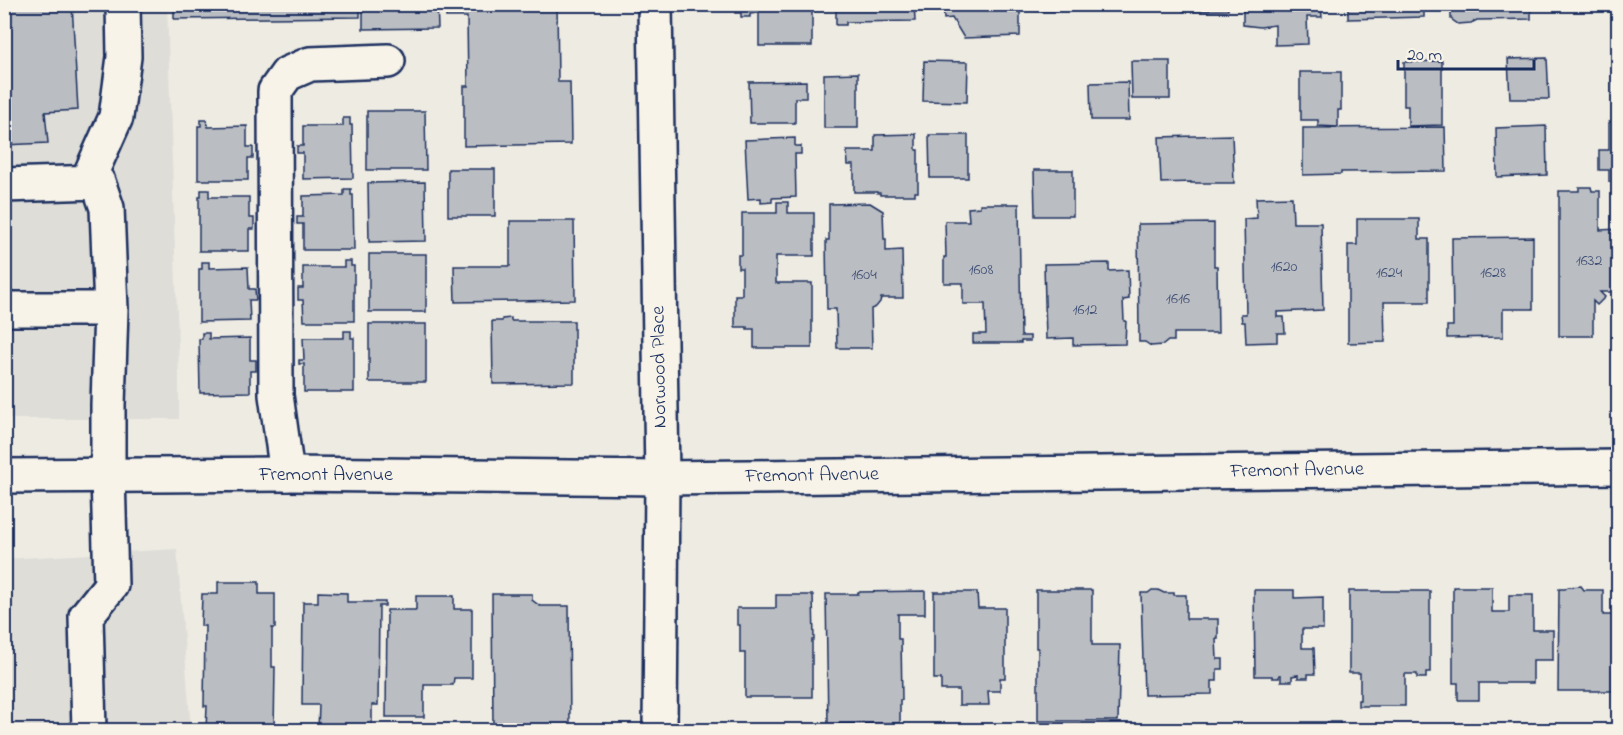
<svg xmlns="http://www.w3.org/2000/svg" width="1623" height="735" viewBox="0 0 1623 735" font-family="'Indie Flower',sans-serif">
	<rect width="100%" height="100%" fill="#eeebe2"/>
	<filter id="ink" filterUnits="userSpaceOnUse"><feTurbulence type="fractalNoise" baseFrequency=".0167" numOctaves="2"/><feDisplacementMap in="SourceGraphic" scale="12" xChannelSelector="R" yChannelSelector="G"/><feConvolveMatrix kernelMatrix="1 2 1 2 8 2 1 2 1" color-interpolation-filters="sRGB"/></filter>
	<g filter="url(#ink)">
		<!-- built -->
		<path fill="#deddd8" d="M4,5H167L179,376V419H5Z
			M177,549L191,730H5V559Z"/>
		<!-- building -->
		<path fill="#babdc2" stroke="#1b2f5e" stroke-width="1.5" d="M4,4H72L78,110L45,112L48,143L4,145Z
			M174,4H360V17L174,19Z
			M363,4H437L438,28L363,29Z
			M446,4H557L558,82H570L571,144L464,146V86H468L467,17H446Z
			M735,4H812V46H759V13L750,14V17H741V13H735Z
			M836,4H914L915,21L846,22V25H836Z
			M943,4H1020V36L964,38L952,18L944,19Z
			M1035,4H1110L1111,10L1035,11Z
			M1152,4H1228V10L1183,11V6L1152,7Z
			M1243,4H1321L1322,17H1307L1308,44L1275,45V25L1260,27L1243,25Z
			M1348,4H1424V17L1348,19Z
			M1451,4H1531V19L1477,20L1471,23L1458,24L1451,19Z
			M1613,54H1618V97H1614Z
			M1547,58L1549,99H1510L1508,59Z
			M924,61L968,62L967,102L923,101Z
			M1131,61H1170V99H1132Z
			M1442,61V125L1408,126V106H1404V62Z
			M1300,72H1341V110H1338V127L1318,126V120H1301V110H1300Z
			M858,73V128H824V74Z
			M806,81V98H795V123H750L749,82Z
			M1128,82L1129,120H1091L1090,83Z
			M367,111H425L426,170H367Z
			M343,118H350V125H352L353,178L303,179V153H297V146H303V126H343Z
			M201,120H207L208,127L247,126V147H253V158H248V180H198V126H201Z
			M1609,122H1618V182H1609V170H1599V150H1609Z
			M1546,126L1547,175L1497,177L1496,128Z
			M1445,127L1446,171L1341,172V174L1303,175V128Z
			M916,134V150H918V192H915V195H880V193H877V192H854V165H848L847,151H875V135Z
			M929,135H968V178H930Z
			M1232,135L1234,183H1191V182L1161,183L1159,137Z
			M795,138V146H801V154H795L796,197L772,198V202L761,203V198L748,199L745,140Z
			M448,169H495V216H448Z
			M1034,170H1073V216H1035Z
			M425,182L426,241L369,242L368,183Z
			M1579,187H1591L1592,191H1600V230L1618,229V292H1600L1605,297L1597,305L1593,301V336H1559V191H1579Z
			M344,189H351V195H353L354,250H303V224H297V217H303V196L344,195Z
			M201,190H209V197H249V218H254V229H249V251H199V197H201Z
			M1292,197L1293,223H1321L1323,310L1277,312V317H1284L1285,333H1277V342L1246,343L1245,322H1242L1241,314H1246L1244,219L1257,218L1256,198Z
			M777,202H788V213H814V256H776V283H812V348H754V329H747V327H735V295H742V268H738V255H742V213H777Z
			M870,203L883,211L884,239H886V251L902,250L903,298H881L880,302L876,307L871,309L872,348H837L836,309H827L826,240H829V204Z
			M980,204H1019L1021,336H1030V341H1021V343H973V334H986L985,304H963V283H944V257H946L945,221H969L968,208L980,207Z
			M1357,219H1419V239H1429V302H1384L1385,342L1348,343V245H1357Z
			M510,221H574L575,300L455,302L454,266H510Z
			M1214,223V266H1217L1218,333H1174V341H1168L1163,345L1151,346L1145,342H1139L1138,224Z
			M1533,237V309H1503V337L1447,338V326H1453L1452,238Z
			M369,254H426V312H369Z
			M344,261H351V266H354V321H304L303,300H298V288H303V267H344Z
			M202,262H209V268L248,267L249,289H255L256,300H249L250,321L199,322V269H202Z
			M1109,263V271L1128,270L1129,299L1123,300L1124,321H1126L1125,344L1073,345V338L1046,339L1044,264Z
			M511,318V321H574V383L493,384L492,321H502V319Z
			M369,324H426V382H369Z
			M344,331H351V338H354V392H304V364H299V360H304L303,338H344Z
			M202,333H209V339L250,338V360H256V371H250V392L200,393L199,339H202Z
			M218,582H259V594H275V628H272V667H275L274,730H206L207,706H204L205,626H201L202,594H218Z
			M1581,586L1584,590H1603V615H1618V691H1558L1559,589H1565L1568,587Z
			M1453,587H1492V612H1509V595H1533V630H1553V660H1533V683H1479V700H1458V683H1453Z
			M1036,590H1092V645H1120L1118,721H1038V648H1036Z
			M1152,590H1158L1164,593H1174V595H1186V619H1218V639H1216L1217,659H1223V669H1217V681H1212V694L1144,695L1141,593H1148Z
			M1254,590H1294V598L1323,597V629H1302V648H1314L1315,674H1308V678H1298V675L1292,676V681H1281V675H1279V678H1272V676H1255Z
			M925,591V614H898V639H901L902,700H900V723L828,724L826,594H858V592Z
			M1349,591H1430V672H1426V678H1417V674H1405V706H1358V700H1360V673H1349Z
			M318,592L347,593V602H385V606H379L378,705H372V730H318L319,705H302L303,602H318Z
			M934,592H977L978,608H1005V678H1000V691H988L989,705H959V690H941V679H934Z
			M492,594H532V600L540,606H569L570,726H493Z
			M776,595H813L814,640H812V697H745V653H740V625H737V608H776Z
			M416,596H454V609H472V678H454L453,685H424V717H386L387,610H416Z
			M1302,722H1340V730H1302Z
			M1506,726L1550,727V730H1506Z
			M438,727H484V730H438Z
			M1401,727H1442V730H1401Z"/>
		<g fill="none" stroke-linecap="round" stroke-linejoin="round">
			<!-- minor casing -->
			<g stroke="#1b2f5e" stroke-width="38">
				<path id="minor" d="M655,4L662,478L660,730
					M87,182L116,117L124,57L123,4
					M4,185L98,182L107,208L111,309L108,405V475L111,585L86,616L89,730
					M4,309H111
					M287,474L276,395L275,91L287,74L310,64L388,61"/>
			</g>
			<!-- major casing -->
			<g stroke="#1b2f5e" stroke-width="38">
				<path id="major" d="M4,476L287,474L662,478L1618,467"/>
			</g>
			<!-- minor -->
			<use href="#minor" stroke="#f7f3e8" stroke-width="33"/>
			<!-- major -->
			<use href="#major" stroke="#f7f3e8" stroke-width="33"/>
		</g>
	</g>
	<g text-anchor="middle" dominant-baseline="central" stroke-width="6" stroke-linejoin="round" paint-order="stroke">
		<!-- number labels -->
		<g font-size="16" fill="#435277">
			<text x="1589" y="261">1632</text>
			<text x="1284" y="267">1620</text>
			<text x="981" y="270">1608</text>
			<text x="1389" y="273">1624</text>
			<text x="1493" y="273">1628</text>
			<text x="864" y="275">1604</text>
			<text x="1178" y="299">1616</text>
			<text x="1085" y="310">1612</text>
		</g>
		<!-- street labels -->
		<g font-size="20" fill="#1b2f5e" stroke="#f7f3e8">
			<text transform="translate(660 367) rotate(-91)">Norwood Place</text>
			<text transform="translate(1297 471) rotate(-1)">Fremont Avenue</text>
			<text x="326" y="475">Fremont Avenue</text>
			<text transform="translate(812 476) rotate(-1)">Fremont Avenue</text>
		</g>
	</g>
	<!-- margin -->
	<rect width="1623" height="735" fill="none" stroke="#f7f3e8" stroke-width="24"/>
	<rect x="12" y="12" width="1599" height="711" fill="none" stroke="#1b2f5e" stroke-width="2" filter="url(#ink)"/>
	<!-- scale -->
	<path d="M1398 60v9h136v-9" fill="none" stroke="#1b2f5e" stroke-width="3"/>
	<text x="1407" y="60" font-size="18" fill="#1b2f5e" stroke="#f7f3e8" stroke-width="4.5" paint-order="stroke">20 m</text>
</svg>
